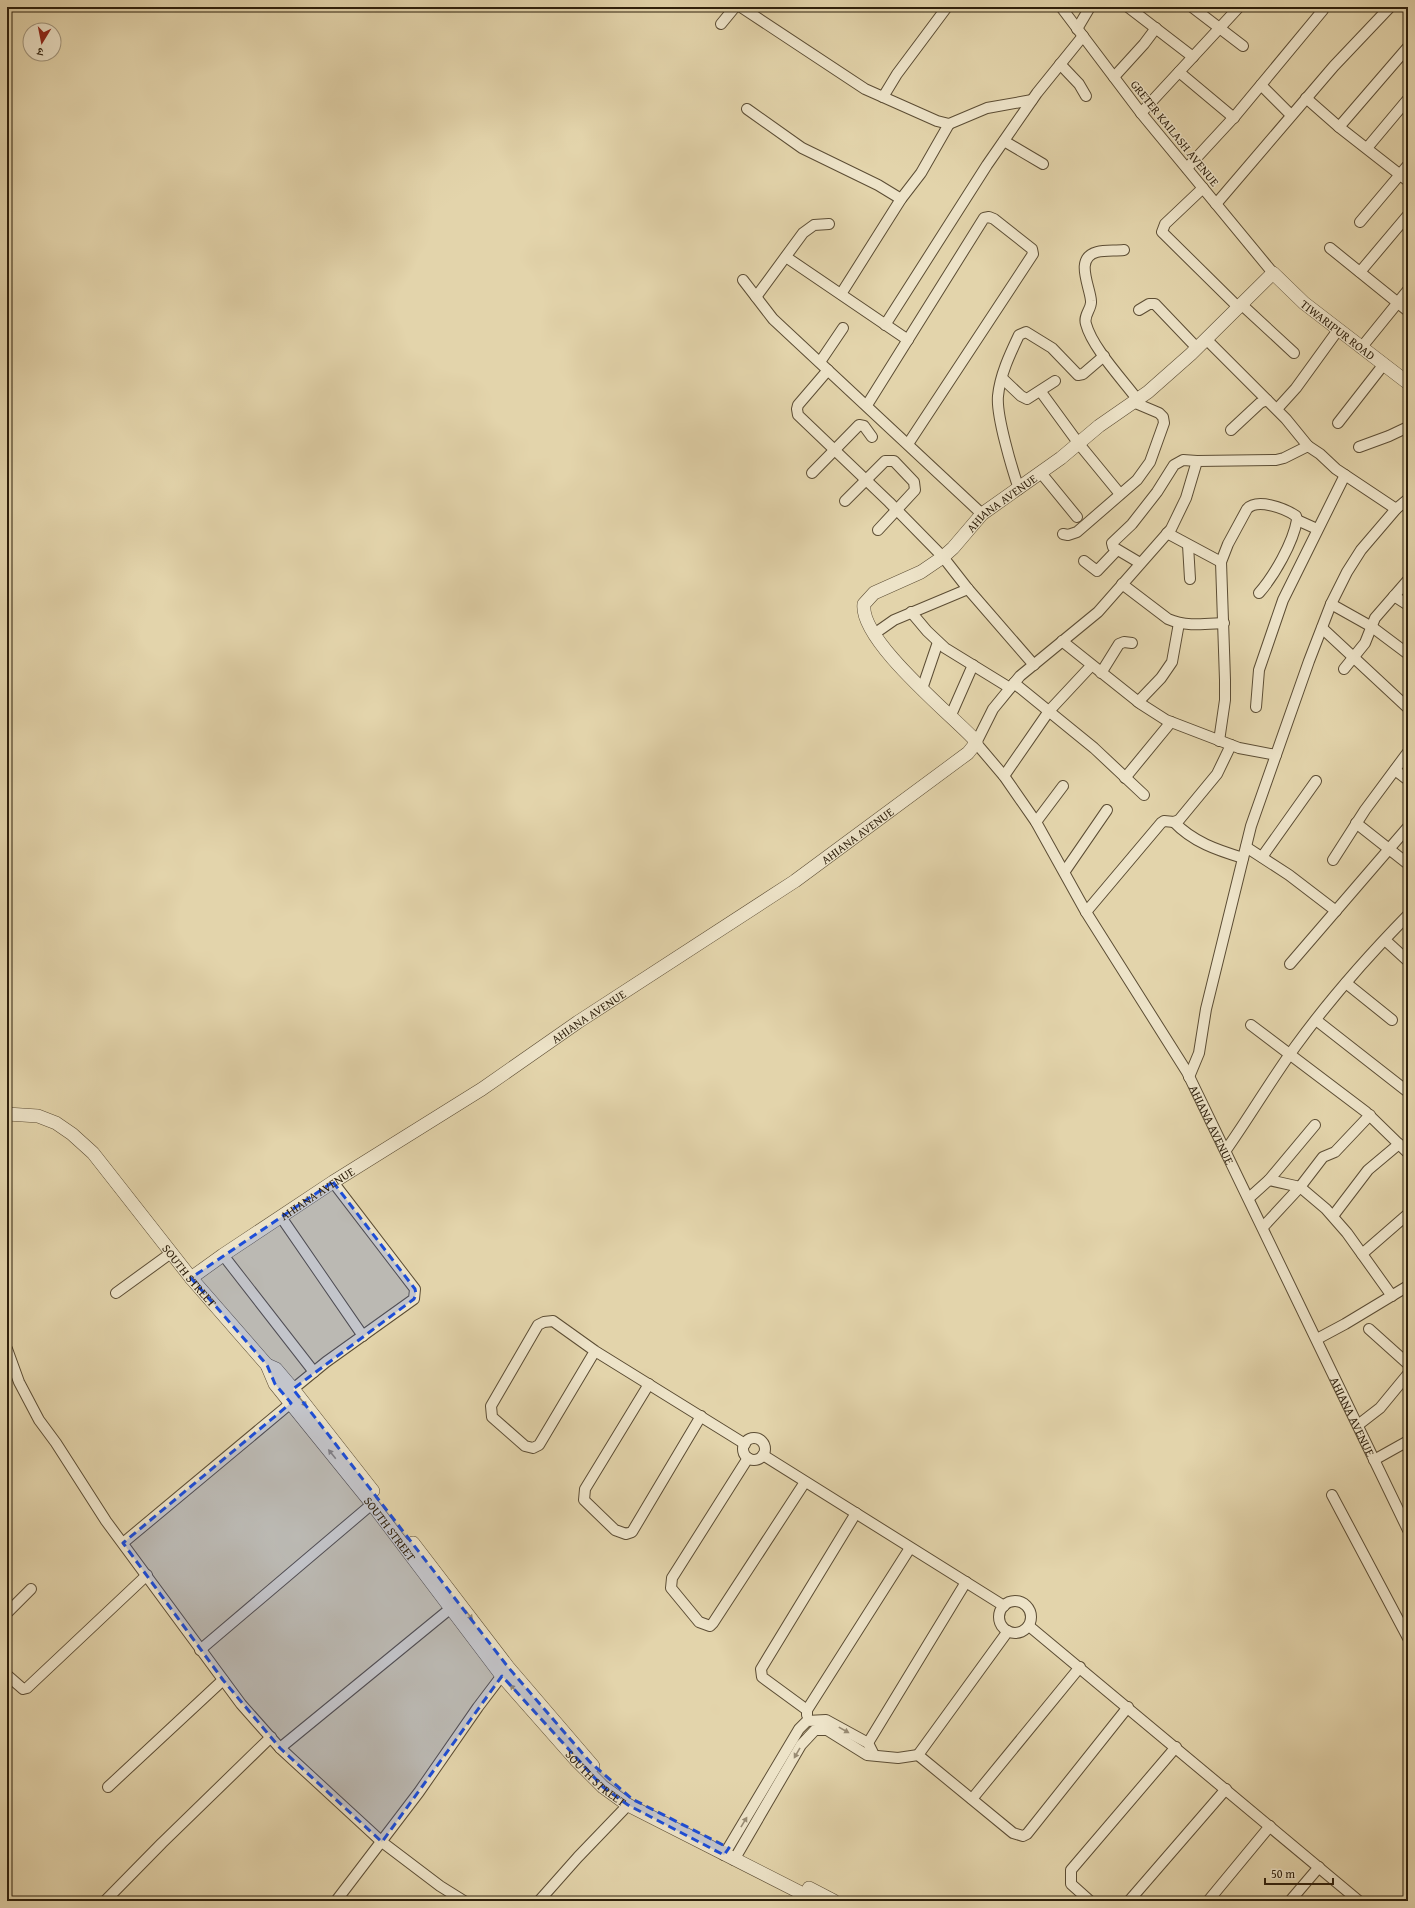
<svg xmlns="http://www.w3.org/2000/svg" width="1415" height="1908" viewBox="0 0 1415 1908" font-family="'Gentium Book Plus','Noto Serif Devanagari',serif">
	<rect width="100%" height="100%" fill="#e3d4ab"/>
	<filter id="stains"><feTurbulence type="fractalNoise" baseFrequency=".005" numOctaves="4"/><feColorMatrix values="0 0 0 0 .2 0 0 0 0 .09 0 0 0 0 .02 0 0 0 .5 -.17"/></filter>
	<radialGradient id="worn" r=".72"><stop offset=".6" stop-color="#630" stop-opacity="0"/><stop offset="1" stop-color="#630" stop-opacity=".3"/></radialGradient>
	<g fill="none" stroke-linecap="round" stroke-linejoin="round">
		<!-- minor casing -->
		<g stroke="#5c4d34" stroke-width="12">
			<g id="minor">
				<path d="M741,7L865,89L937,121L949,124L987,108L1032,100"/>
				<path d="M1061,7L1141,113L1273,273"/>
				<path d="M1128,7L1193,57"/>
				<path d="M1192,7L1243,46"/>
				<path d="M721,24L735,7"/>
				<path d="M1077,29L1090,7"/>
				<path d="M1060,64L1079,84L1086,96"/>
				<path d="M1179,72L1234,118"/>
				<path d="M1114,77L1144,44L1156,28"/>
				<path d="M1261,85L1291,115"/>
				<path d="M883,97L897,74L947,7"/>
				<path d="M1306,98L1339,127L1408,181"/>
				<path d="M747,109L802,148L878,185L901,199"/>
				<path d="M1141,113L1239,7"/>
				<path d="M1339,127L1408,47"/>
				<path d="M1004,141L1043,164"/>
				<path d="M1367,148L1408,99"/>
				<path d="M1187,168L1236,115L1323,10"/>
				<path d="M1203,188L1165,224L1162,232L1238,307"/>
				<path d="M1216,204L1334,66L1390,7"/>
				<path d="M1360,222L1408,165"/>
				<path d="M1330,248L1408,311"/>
				<path d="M1124,250C1115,251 1105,250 1097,252C1074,258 1090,286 1091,301C1092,309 1083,315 1086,324C1092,347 1122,379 1137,399"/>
				<path d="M786,257L908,340"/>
				<path d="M1360,272L1408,215"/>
				<path d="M743,280L773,319L982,514"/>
				<path d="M841,294L901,199L921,173L949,124"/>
				<path d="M756,297L803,233L814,225L829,224"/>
				<path d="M1241,304L1294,353"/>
				<path d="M1139,310L1149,304H1155L1197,348"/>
				<path d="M885,325L987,165L1037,93L1083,36"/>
				<path d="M1206,339L1267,400"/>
				<path d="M1361,348L1408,290"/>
				<path d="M820,362L843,328"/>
				<path d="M828,370L798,405L797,409L798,415L889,502L943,557L968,589L1034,665"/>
				<path d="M1003,379L1021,396L1027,399L1055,381"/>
				<path d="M1041,392L1079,444L1120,494"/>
				<path d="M867,405L984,218L989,217L994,219L1032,249L1033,254L908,444"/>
				<path d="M1277,409L1296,388L1338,330"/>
				<path d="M1338,423L1384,364"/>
				<path d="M1231,430L1260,403L1267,400L1286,419L1308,446"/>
				<path d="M1359,447L1389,436L1408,427"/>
				<path d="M812,473L859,425L864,426L872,437"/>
				<path d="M1041,473L1077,517"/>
				<path d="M1019,489C1012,469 996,415 998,396C1000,375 1010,354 1019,335L1026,332L1052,348L1078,375L1083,374L1104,356"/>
				<path id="s1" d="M1408,499L1396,509L1336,469L1320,454L1308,446L1284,458L1276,460L1197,461L1186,498L1171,529L1098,612L1020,676L993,709L976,743L1004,776L1036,822L1086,912L1187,1072L1408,1530"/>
				<path d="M845,501L885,461H894L914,482L915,490L878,530"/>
				<path d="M1297,520L1317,529"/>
				<path d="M1167,533L1221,562"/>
				<path d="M1063,534L1068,535L1077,532L1137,480L1150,462L1164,423L1163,417L1159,413L1133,402"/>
				<path d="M1188,545L1190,579"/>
				<path d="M1084,561L1097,571L1117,550"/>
				<path d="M1140,563L1113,547L1112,543L1132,524L1157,492L1174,465L1183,460L1197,461"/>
				<path d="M1122,584L1168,619C1186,627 1205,624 1224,623"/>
				<path d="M1394,596L1408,605"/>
				<path d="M1331,604L1372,627L1408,654"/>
				<path d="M911,612L927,631L945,648L1010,688"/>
				<path d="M1322,628L1408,708"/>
				<path d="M874,634L894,620L968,589"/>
				<path d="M1062,641L1141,704L1166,720L1239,748L1276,755"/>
				<path d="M1344,669L1365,643L1375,618L1408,580"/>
				<path d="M1101,673L1119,644L1124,642L1132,643"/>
				<path d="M1014,683L1094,748L1144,795"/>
				<path d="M922,689L938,642"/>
				<path d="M1138,702L1161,678L1172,662L1179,623"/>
				<path d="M1256,707L1259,670L1283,600L1345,475"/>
				<path d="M951,715L973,665"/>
				<path d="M1219,741L1225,700V680L1221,562L1228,544L1247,509C1257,498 1284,508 1296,516L1297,520C1293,543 1274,576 1259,593"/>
				<path d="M1395,770L1408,780"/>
				<path d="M1004,776L1049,711L1091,666"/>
				<path d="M1125,778L1171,722"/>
				<path d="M1036,822L1063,786"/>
				<path d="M1174,822C1193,842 1217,850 1243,858"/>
				<path d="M1356,823L1408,864"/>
				<path d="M1246,847L1289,875L1336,911"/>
				<path d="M1262,857L1316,781"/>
				<path d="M1333,860L1365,810L1408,752"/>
				<path d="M1065,871L1107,810"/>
				<path d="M1086,912L1161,823L1164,821L1174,822L1179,820L1217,774L1231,745"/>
				<path d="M1385,940L1408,961"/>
				<path d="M1290,964L1408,827"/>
				<path d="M1346,983L1392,1020"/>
				<path d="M1316,1020L1408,1092"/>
				<path d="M1251,1025L1366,1112L1408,1153"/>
				<path d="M1189,1077L1199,1053L1206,1009L1251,826L1309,661L1331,604L1347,572L1361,550L1396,509"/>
				<path d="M1226,1150C1250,1116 1271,1080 1295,1047C1329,1000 1368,956 1408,915"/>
				<path d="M1269,1180L1300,1187L1326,1209L1347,1233L1392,1296"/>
				<path d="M1249,1198L1269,1180L1315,1125"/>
				<path d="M1333,1216L1368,1170L1399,1144"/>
				<path d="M281,1217L363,1336"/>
				<path d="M1263,1227L1300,1187L1323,1157L1335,1152L1370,1115"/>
				<path d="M1362,1254L1408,1214"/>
				<path d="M223,1255L314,1372"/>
				<path d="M116,1293L171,1253"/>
				<path d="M1369,1329L1408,1364"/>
				<path d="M1317,1339L1345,1324L1408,1286"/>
				<path d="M7,1349L19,1382L39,1420L56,1443L106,1521L241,1704L280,1748L382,1842L440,1886L464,1901"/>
				<path d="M595,1351L539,1445L533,1448L525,1446L492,1417L491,1406L538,1325L544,1322L553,1321L595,1351L745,1444"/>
				<path d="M649,1384L585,1489L584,1500L615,1530L626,1534L632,1532L701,1416"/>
				<path d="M293,1389L326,1362L414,1299L415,1289L333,1182"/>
				<path d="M1358,1425L1380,1408L1408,1374"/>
				<circle cx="754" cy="1449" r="11"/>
				<path d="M763,1455L1004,1606"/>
				<path d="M748,1458L672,1578L671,1588L699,1622L710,1626L713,1623L805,1482"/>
				<path d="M1374,1460L1408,1441"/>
				<path d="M1332,1495L1408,1638"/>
				<path d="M123,1543L291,1403"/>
				<circle cx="1015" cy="1617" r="16"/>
				<path d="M7,1613L31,1589"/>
				<path d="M1029,1626L1359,1901"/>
				<path d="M1008,1631L918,1755L1013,1833L1023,1836L1027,1834L1128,1707"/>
				<path d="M200,1650L372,1504"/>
				<path d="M7,1675L23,1689L27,1688L147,1575"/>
				<path d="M807,1710L762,1677L761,1669L856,1513"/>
				<path d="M807,1715V1710L910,1548"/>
				<path d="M868,1743L966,1582"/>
				<path d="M280,1748L451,1608"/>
				<path d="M108,1787L223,1680"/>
				<path d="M972,1799L1080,1667"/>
				<path d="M724,1855L799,1729L807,1721L826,1720L868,1743L874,1755"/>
				<path d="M734,1860L801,1745L815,1730H827L867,1755L898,1758L918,1755"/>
				<path d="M105,1901L162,1843L271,1737"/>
				<path d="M336,1901L419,1792L478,1707L506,1670"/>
				<path d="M539,1901L578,1857L628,1805"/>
				<path d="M1090,1901L1071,1884V1870L1176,1747"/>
				<path d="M1129,1901L1226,1789"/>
				<path d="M1208,1901L1270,1826"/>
				<path d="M1290,1901L1319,1867"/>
			</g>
		</g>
		<!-- tertiary casing -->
		<g stroke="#5c4d34" stroke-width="14">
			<g id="tertiary">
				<path id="s2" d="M7,1114L38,1116L56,1123L72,1134L93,1153L191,1278L267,1365L275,1384L372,1504L502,1676L575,1759L603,1787L628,1805L817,1901"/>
				<path id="s3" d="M191,1278L223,1255L333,1182L482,1089L578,1022L795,881L968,753L976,743L973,738C948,712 859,639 864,604L874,593L921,572L943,557L953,548L982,514L1061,458L1099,426L1148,392L1191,354L1273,273L1304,303L1408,383"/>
				<path d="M267,1365L276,1369L293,1389L373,1491"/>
				<path d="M413,1543L508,1667L593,1766"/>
				<path d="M809,1888L834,1901"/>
			</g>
		</g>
		<!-- minor -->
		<use href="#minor" stroke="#ede3c8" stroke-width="10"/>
		<!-- tertiary -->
		<use href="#tertiary" stroke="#ede3c8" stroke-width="13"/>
	</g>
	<!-- one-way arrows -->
	<defs><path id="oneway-solid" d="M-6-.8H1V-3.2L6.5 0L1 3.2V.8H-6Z"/></defs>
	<g fill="#988b73">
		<use href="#oneway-solid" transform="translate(303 1402) rotate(52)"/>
		<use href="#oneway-solid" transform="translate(332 1454) rotate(-129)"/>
		<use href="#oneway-solid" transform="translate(469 1615) rotate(52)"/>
		<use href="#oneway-solid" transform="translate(514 1689) rotate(-133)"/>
		<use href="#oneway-solid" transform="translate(844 1730) rotate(29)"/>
		<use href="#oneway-solid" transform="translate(797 1753) rotate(120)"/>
		<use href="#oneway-solid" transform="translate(744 1822) rotate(-59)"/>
	</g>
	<!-- marked area -->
	<path fill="#1d4ed8" fill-opacity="0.2" stroke="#1d4ed8" stroke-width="3" stroke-dasharray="8 5" stroke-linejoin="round" d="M333,1182L415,1289L416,1294L414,1299L293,1389L508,1667L590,1762L632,1799L729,1848L724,1855L628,1805L603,1787L502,1676L382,1842L280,1748L223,1680L123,1543L291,1403L275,1384L267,1365L191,1278Z"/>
	<g text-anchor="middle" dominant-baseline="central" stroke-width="3" stroke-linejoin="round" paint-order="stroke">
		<!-- street labels -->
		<g font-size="12" fill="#2f200c" stroke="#ede3c8">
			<text transform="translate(1175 133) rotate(51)">GRETER KAILASH AVENUE</text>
			<text stroke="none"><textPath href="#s3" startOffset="1749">TIWARIPUR ROAD</textPath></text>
			<text stroke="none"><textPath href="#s3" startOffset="1306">AHIANA AVENUE</textPath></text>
			<text stroke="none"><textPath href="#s3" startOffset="800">AHIANA AVENUE</textPath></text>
			<text stroke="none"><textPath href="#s3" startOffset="476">AHIANA AVENUE</textPath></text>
			<text stroke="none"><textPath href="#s1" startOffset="1053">AHIANA AVENUE</textPath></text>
			<text stroke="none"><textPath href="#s3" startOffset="152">AHIANA AVENUE</textPath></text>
			<text stroke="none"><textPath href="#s2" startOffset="254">SOUTH STREET</textPath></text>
			<text stroke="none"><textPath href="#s1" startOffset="1377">AHIANA AVENUE</textPath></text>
			<text stroke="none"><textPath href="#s2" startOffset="578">SOUTH STREET</textPath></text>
			<text stroke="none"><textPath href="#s2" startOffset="902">SOUTH STREET</textPath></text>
		</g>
	</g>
	<!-- margin -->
	<rect width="1415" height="1908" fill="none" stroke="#e3d4ab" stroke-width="24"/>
	<rect x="8" y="8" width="1399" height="1892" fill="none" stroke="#2f200c" stroke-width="2"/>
	<rect x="12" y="12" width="1391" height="1884" fill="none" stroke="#2f200c"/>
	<!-- north arrow -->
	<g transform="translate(42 42) rotate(190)"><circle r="19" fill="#ede3c8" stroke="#a1957d"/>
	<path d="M0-3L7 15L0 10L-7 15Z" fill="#8f2418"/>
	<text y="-6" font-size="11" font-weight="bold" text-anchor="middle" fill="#2f200c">उ</text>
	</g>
	<!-- scale -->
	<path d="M1265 1878v6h68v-6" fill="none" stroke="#2f200c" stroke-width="2"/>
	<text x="1271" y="1878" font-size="12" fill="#2f200c" stroke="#ede3c8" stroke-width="3" paint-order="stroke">50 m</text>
	<rect width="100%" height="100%" filter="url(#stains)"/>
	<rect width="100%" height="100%" fill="url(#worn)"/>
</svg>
